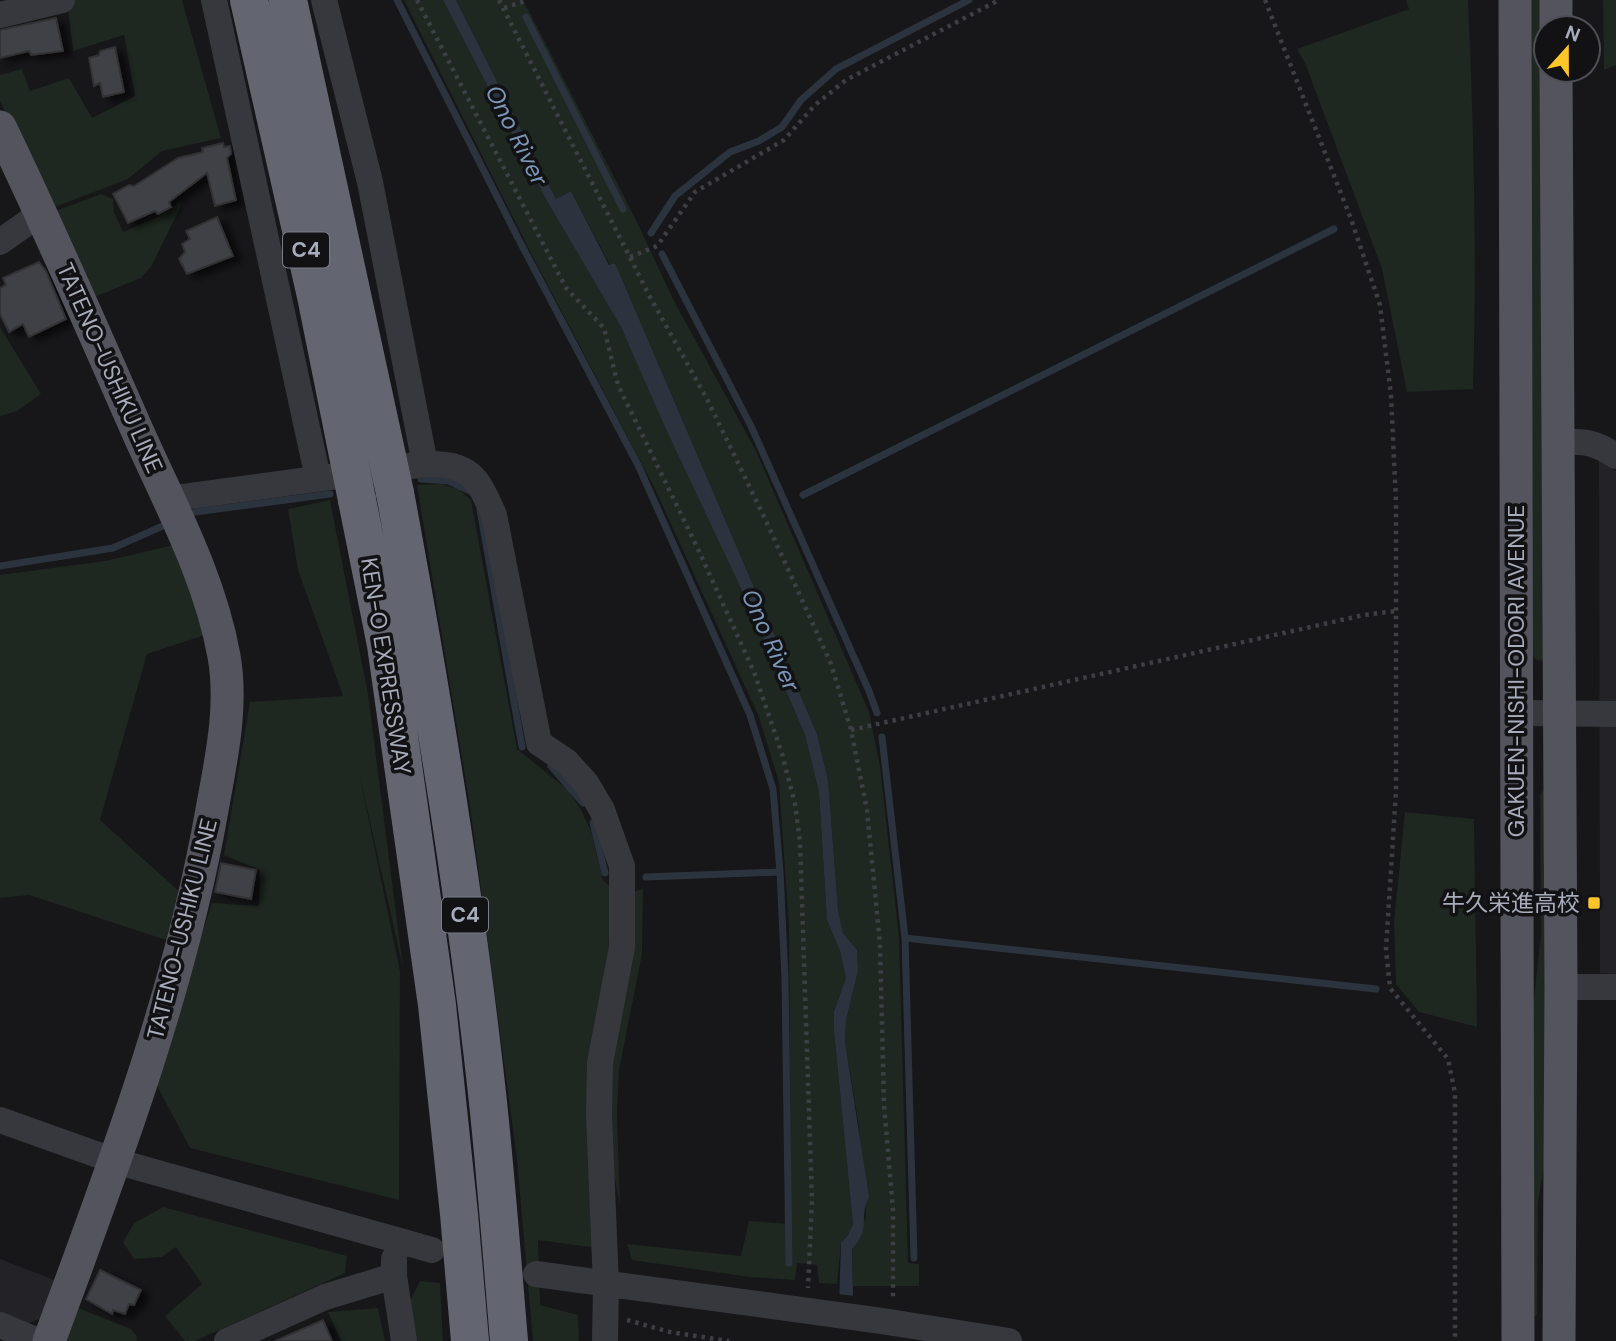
<svg xmlns="http://www.w3.org/2000/svg" width="1616" height="1341" viewBox="0 0 1616 1341" font-family="'DM Sans','Noto Sans JP',sans-serif">
	<defs>
		<filter id="shadow"><feDropShadow dx="8" dy="4.5" stdDeviation="3.5" flood-color="#0009"/></filter>
	</defs>
	<rect width="100%" height="100%" fill="#171619"/>
	<!-- built -->
	<path fill="#232226" d="M1599,460L1616,471V974L1600,973Z
		M0,1259L57,1281L44,1317L27,1324L0,1313Z"/>
	<!-- green -->
	<path fill="#1e2720" d="M67,0H182L221,138L162,151L128,179L47,210L0,100V75L22,69L30,91L69,78L92,118L135,96L124,35L73,51Z
		M404,0H443L547,201L621,327L755,618L805,735L819,792L827,920L840,951L846,978L834,1011V1031L853,1224L848,1235L841,1243L837,1284L819,1283L817,1265L797,1263L795,1280L749,1277L632,1260L627,1244L741,1256L749,1221L791,1224L789,927L779,783L759,717L655,489L532,255Z
		M456,0H522L529,11L638,224L674,301L756,451L869,712L880,766L899,937L908,1263L919,1264V1286H853L852,1249L866,1217L859,1127L845,1042L846,1020L858,971L857,950L843,933L838,910L828,780L817,734L615,263L610,265L571,191L556,199Z
		M1406,0H1468C1474,129 1477,259 1473,389L1407,392L1382,269L1305,63L1297,49L1409,9Z
		M1526,0H1544L1548,653L1541,661L1535,659L1531,653Z
		M1603,0H1616V65L1604,70Z
		M101,194L113,199L114,212L123,232L160,216L180,201V208L151,267L141,278L92,298L50,213Z
		M0,327L41,394L17,411L0,416Z
		M441,484L458,489L471,500L517,749L568,790L580,808L591,831L603,880L611,887L597,1248L538,1240L540,1305L578,1315L579,1341H533L517,1160L470,806L417,485Z
		M330,500L368,694L403,968L359,773L400,971L399,1200L190,1148L154,1080L212,903L259,906L260,870L224,855L250,702L343,696L298,570L288,509Z
		M174,545L205,635L147,654L100,820L182,894L175,943L29,895L0,898V575L105,561Z
		M1542,791L1546,792L1545,1160L1538,1202L1537,1315L1532,1317L1530,1033L1541,934L1540,795Z
		M1405,812L1474,819L1477,1027L1419,1012L1396,984L1394,922Z
		M643,889L642,954L619,1070L617,1114L620,1206L607,1138L606,1064L631,892Z
		M163,1207L347,1256L345,1273L195,1341H185L165,1316L202,1284L176,1247L162,1257L134,1259L123,1242L134,1223Z
		M420,1281L440,1283L443,1341H416L406,1309Z
		M78,1308L131,1329L136,1335L137,1341H65Z
		M378,1308L385,1341H341L328,1312Z"/>
	<!-- water -->
	<path fill="#2b343e" d="M443,0H456L556,199L571,191L609,265L615,263L817,734L828,780L838,910L843,933L857,950L858,971L846,1020L845,1042L869,1197C858,1217 872,1228 852,1249L854,1341H838L841,1243L848,1235L853,1224L834,1031V1011L846,978L840,951L827,920L819,792L805,735L755,618L666,429L621,327L547,201Z"/>
	<!-- pier -->
	<path fill="#171619" d="M836,1294L856,1296L857,1341H835Z"/>
	<g fill="none" stroke-linecap="round" stroke-linejoin="round">
		<!-- stream -->
		<path stroke="#2b343e" stroke-width="7" d="M397,0L520,242L638,465L750,715L773,789L780,872L785,978L789,1263
			M526,17L623,209
			M651,233L675,196L730,152L759,141L782,127L801,100L836,69L969,0
			M662,254L751,426L869,691L877,713
			M421,479L449,481L470,491
			M803,495L1334,229
			M480,510L522,747
			M195,512L330,494
			M0,566L113,548L165,525
			M882,737L905,938L914,1258
			M551,766L583,803
			M593,823L605,873
			M646,877L780,872
			M905,938L1376,989"/>
	</g>
	<!-- building -->
	<path fill="#404146" stroke="#313035" stroke-width="2" filter="url(#shadow)" d="M56,18L63,51L31,55L29,51L0,58V30Z
		M115,47L124,92L103,97L100,83L94,86L89,58L99,55L100,51Z
		M223,143L224,147L230,146L231,154L227,158L236,200L215,206L207,173L169,202L171,207L158,214L155,211L128,223L113,194L129,185L134,186L178,158L203,152L202,148Z
		M217,217L233,256L187,274L179,259L185,252L182,244L190,239L186,231Z
		M39,262L46,271L66,319L29,337L23,324L9,332L0,314V288L6,285L3,278Z
		M221,863L256,870L251,899L215,892Z
		M100,1270L141,1290L134,1305L129,1304L125,1314L113,1310L112,1314L86,1299Z
		M323,1320L332,1341H275Z"/>
	<g fill="none" stroke-linecap="round" stroke-linejoin="round">
		<!-- path -->
		<path stroke="#3d3f45" stroke-width="4.5" stroke-dasharray="3.5 5" stroke-linecap="butt" d="M417,0L566,288L604,328L618,385L698,549L754,672L782,754L795,804L800,842L812,1201L808,1288
			M499,0L649,295L708,401L767,523L831,664L851,730L867,810L880,944L884,1105L893,1210V1298
			M1265,0L1351,219L1380,305L1391,395L1396,502V791L1386,949L1390,988L1448,1059L1455,1093V1341
			M504,8L528,0
			M630,257L657,246L695,192L784,140L815,105L846,80L999,0
			M851,730L1364,615L1396,611
			M627,1320L670,1332L729,1341"/>
		<!-- minor -->
		<path stroke="#37383e" stroke-width="26" d="M214,0L318,478
			M324,0L370,182L425,464
			M0,15L62,0
			M0,242L41,213
			M1556,442C1583,441 1593,441 1616,456
			M168,499L425,464C471,463 477,477 494,515L539,743L566,761L586,783L602,810L622,866V947L600,1063L599,1114L606,1285L605,1341
			M1516,713L1616,714
			M1561,987H1616
			M0,1120L115,1161L432,1250
			M394,1259V1276L404,1341
			M536,1274L882,1321L1009,1341
			M0,1325L38,1341
			M227,1341L325,1297L394,1276"/>
		<!-- major -->
		<path stroke="#53545d" stroke-width="33" d="M1515,0L1518,1341
			M1556,28V0
			M1556,70L1561,987L1559,1341
			M0,127C50,230 95,335 141,439C173,510 210,579 224,656C233,707 221,760 212,810C180,992 113,1168 49,1341"/>
		<!-- highway -->
		<path stroke="#636570" stroke-width="38" d="M395,493C432,692 465,892 487,1093C496,1176 502,1258 509,1341
			M357,500L386,645L437,1005L459,1214L470,1341"/>
		<!-- highway-bridge -->
		<path stroke="#636570" stroke-width="38" d="M249,0L316,296L357,500
			M288,0L395,493"/>
	</g>
	<!-- markers -->
	<rect fill="#ffc528" stroke="#121114" stroke-width="2.5" x="1587" y="896" width="14" height="14" rx="3.5"/>
	<g text-anchor="middle" dominant-baseline="central" stroke-width="7" stroke-linejoin="round" paint-order="stroke">
		<!-- shield labels -->
		<g fill="#121114" stroke="#7a7e88" stroke-width="2">
			<rect x="283" y="232.5" width="46" height="35" rx="5"/>
			<rect x="442" y="897.5" width="46" height="35" rx="5"/>
		</g>
		<g font-size="21" font-weight="bold" fill="#a7acba">
			<text x="306" y="250">C4</text>
			<text x="465" y="915">C4</text>
		</g>
		<!-- street labels -->
		<g font-size="23" fill="#a7acba" stroke="#121114">
			<text transform="translate(110 368) rotate(66)">TATENO-USHIKU LINE</text>
			<text transform="translate(386 666) rotate(81)">KEN-O EXPRESSWAY</text>
			<text transform="translate(1516 671) rotate(-90)">GAKUEN-NISHI-ODORI AVENUE</text>
			<text transform="translate(182 929) rotate(-76)">TATENO-USHIKU LINE</text>
		</g>
		<!-- poi labels -->
		<g font-size="23" fill="#a7acba" stroke="#121114" text-anchor="end">
			<text x="1580" y="903">牛久栄進高校</text>
		</g>
		<!-- water labels -->
		<g font-size="24" font-style="italic" fill="#7b97b8" stroke="#121114">
			<text transform="translate(517 135) rotate(63)">Ono River</text>
			<text transform="translate(771 640) rotate(66)">Ono River</text>
		</g>
	</g>
	<!-- north arrow -->
	<g transform="translate(1567 49) rotate(21)"><circle r="33" fill="#121114" stroke="#4e4f56" stroke-width="2"/>
	<path d="M0-5L12 26L0 18L-12 26Z" fill="#ffc528"/>
	<text y="-10" font-size="19" font-weight="bold" text-anchor="middle" fill="#a7acba">N</text>
	</g>
</svg>
